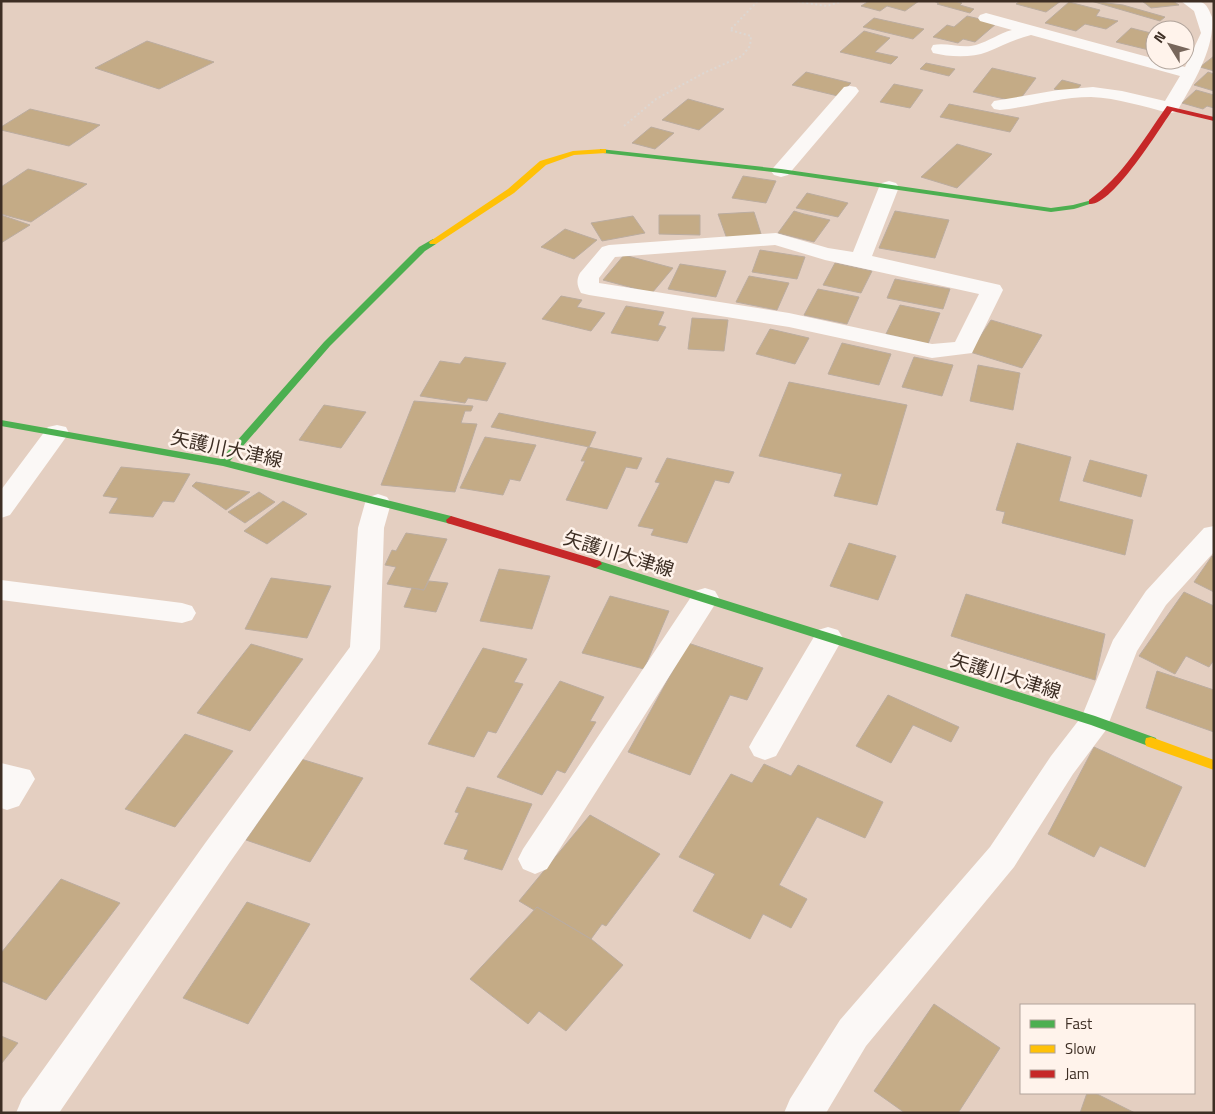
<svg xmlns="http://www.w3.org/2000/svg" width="1215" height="1114" viewBox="0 0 1215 1114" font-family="'Titillium Web','Noto Sans JP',sans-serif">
	<rect width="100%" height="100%" fill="#e4cfc1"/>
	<!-- building -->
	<path fill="#c4ab86" stroke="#bbac9f" d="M869,1H919L905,11L887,6L880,11L861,6Z
		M933,1H954L962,3L960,5L974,9L970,13L937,4L939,3Z
		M1020,1H1061L1046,12L1016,4Z
		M1091,1L1123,5L1165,17L1160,21Z
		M1142,1H1173L1179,5L1151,8Z
		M1069,2L1100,10L1096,16L1118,21L1106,29L1085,24L1076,31L1045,23Z
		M967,16L997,23L975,42L963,39L958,43L933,37L947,25L954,27Z
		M874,18L924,29L913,39L863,27Z
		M1131,28L1155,34V45L1149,50L1116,42Z
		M864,31L890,38L875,52L898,57L891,64L840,52Z
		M147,41L214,62L159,89L95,68Z
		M1214,56V71L1200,67Z
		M926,63L955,69L949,76L920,69Z
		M992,68L1036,78L1018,102L973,92Z
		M806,72L851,83L838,96L792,85Z
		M1208,72L1214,74V91L1194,85Z
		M1062,80L1081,85L1073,94L1054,89Z
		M894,84L923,90L910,108L880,102Z
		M1196,90L1214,95V108L1207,106L1203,109L1182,103Z
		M688,99L724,109L699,130L662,120Z
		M949,104L1019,118L1010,132L940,117Z
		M30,109L100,125L69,146L1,130V127Z
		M651,127L674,133L655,149L632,143Z
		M957,144L992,154L957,188L921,177Z
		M28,169L87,184L31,222L1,214V187Z
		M743,176L776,181L766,203L732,198Z
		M807,193L832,199L848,203L838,217L796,208Z
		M794,211L804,214L830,220L814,242L778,233Z
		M895,211L949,220L935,258L879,248Z
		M754,212L762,237L727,239L718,214Z
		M1,215L30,225L1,243Z
		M659,215H700V235L659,234Z
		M633,216L645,233L602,241L591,223Z
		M565,229L597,240L574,259L541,247Z
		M760,250L805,257L797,279L752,272Z
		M624,255L673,268L652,293L603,280Z
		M835,263L872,271L861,293L823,285Z
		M680,264L726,271L716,297L668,289Z
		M749,276L789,283L777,310L736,302Z
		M895,279L950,289L943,309L887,298Z
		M818,289L859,297L847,324L804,315Z
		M561,296L582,300L577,307L605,313L591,331L542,319Z
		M900,305L940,313L928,344L886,334Z
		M626,306L664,312L658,325L666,327L658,341L611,333Z
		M692,318L728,320L724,351L688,349Z
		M991,320L1042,335L1022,368L970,352Z
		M770,329L809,338L795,364L756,354Z
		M842,343L891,354L879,385L828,374Z
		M465,357L506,363L487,401L468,398L465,403L420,396L440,361L460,364Z
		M914,357L953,365L942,396L902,387Z
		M978,365L1020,373L1013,410L970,401Z
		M789,382L907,405L877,505L834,496L842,474L759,456Z
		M414,401L473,406L471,411H465L461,423L477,424L455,492L381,485Z
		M324,405L366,412L341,448L299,440Z
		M499,413L549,423L596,432L589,447L491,427Z
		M485,437L536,445L520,481L510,479L503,495L460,488Z
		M1017,443L1071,457L1059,501L1133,520L1125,555L1002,523L1005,512L996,510Z
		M588,447L642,458L637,469L626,467L607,509L566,500L585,461H581Z
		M667,458L734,472L729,483L715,480L687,543L651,535L654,529L638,526L660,483L655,482Z
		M1090,460L1147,475L1141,497L1083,481Z
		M121,467L142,469L190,474L174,502L163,501L153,517L109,513L118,498L103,496Z
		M196,482L250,492L226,510L192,486Z
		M259,492L275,502L245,523L228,512Z
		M283,501L307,514L267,544L244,531Z
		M406,533L447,539L424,590L387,584L396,567L385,565L392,550L396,551Z
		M849,543L896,556L878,600L830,586Z
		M1212,556L1214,557V592L1194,582Z
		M499,569L550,576L532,629L480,621Z
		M271,578L331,586L307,638L245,629Z
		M429,581L448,583L436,612L404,607L412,588L424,590Z
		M1184,592L1214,606V660L1209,667L1186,656L1175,674L1139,656Z
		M966,594L1105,634L1095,680L951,636Z
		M610,596L669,611L644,669L582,653Z
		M688,643L763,668L747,700L730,695L690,775L628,752Z
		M251,644L303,659L250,731L197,713Z
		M483,648L527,659L514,682L523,684L496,733L488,731L474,757L428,744Z
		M1157,671L1214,690V732L1146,708Z
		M560,681L604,697L590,721L596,722L565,773L557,770L542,795L497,777Z
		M888,695L959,727L951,742L913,725L891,763L856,746Z
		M185,734L233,751L175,827L125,809Z
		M1094,747L1182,787L1145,867L1100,846L1094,857L1048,834Z
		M301,759L363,778L310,862L246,840Z
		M764,764L791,776L798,765L883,802L865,838L817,817L779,885L807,899L791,928L763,914L750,939L693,911L715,874L679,857L731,774L752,783Z
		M467,787L532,804L502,870L464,859L468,850L444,844L459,813L455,812Z
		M590,815L660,854L606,926L602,924L591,939L537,907L534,910L519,901Z
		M61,879L120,903L46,1000L1,981V953Z
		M247,902L310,924L248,1024L183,998Z
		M537,907L591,939L623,965L566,1031L539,1011L528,1024L470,979Z
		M934,1004L1000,1048L958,1113H905L874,1091Z
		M1,1036L18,1043L1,1064Z
		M1087,1093H1095L1135,1113H1080Z"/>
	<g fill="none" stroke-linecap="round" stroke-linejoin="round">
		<!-- path -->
		<path stroke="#ddd7d2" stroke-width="2" stroke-dasharray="2 2.5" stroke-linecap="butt" d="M793,1L827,6L843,1
			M624,126L656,99L704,73L742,56L750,46L751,36L730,30L758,1"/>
		<!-- street -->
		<path fill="#fbf8f6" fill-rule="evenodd" d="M1181,1C1187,1 1195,0 1201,2C1207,4 1209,10 1212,17C1215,48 1194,82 1179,108L1176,112L1170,113C1144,107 1118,98 1091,97C1060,97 1030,107 1000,110L994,109L991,105L994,101L1058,90L1093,87L1122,91L1165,101L1180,76L1031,35C1015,39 1002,46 987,52C972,58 949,57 933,53L931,49L933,45C947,42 962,49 976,45C989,41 1000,33 1012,30L980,21L978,18L980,15L986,13L1185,67L1201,33L1194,11Z
			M850,86L856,87L859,91L856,95L788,175L781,177L774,175L771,171L774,167L844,87Z
			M889,181L896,183L899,187L872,256L1000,285L1003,290L972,353L932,358L789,327L589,295L581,293C577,286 576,280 580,273L602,247L609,245L776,233L828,248L853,252L879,187L882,183ZM775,245L825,260L979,294L955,342L932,344L789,313L599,283V278L615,257Z
			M57,425L66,427L69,433L10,515L1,518V490L48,427Z
			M378,494L387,497L391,503L384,528L380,649L375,657L230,862L59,1113H16L22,1099L206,842L350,647L358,528L365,503L369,497Z
			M1214,526V552L1166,605L1137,651L1106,730L1073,774L1014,867L866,1046L826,1113H784L790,1099L840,1020L990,847L1051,756L1082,716L1113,640L1146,591L1204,528Z
			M1,580L182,603L192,606L196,613L192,620L182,623L1,600Z
			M705,588L715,591L719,598L547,869L535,874L523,869L518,859L523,849L695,591Z
			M828,627L838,630L843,638L776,756L765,760L754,756L749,747L754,738L818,630Z
			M1,763L30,770L35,779L19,806L7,810L1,808Z"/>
		<!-- fast -->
		<path fill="#4caf50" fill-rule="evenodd" d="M600,149L781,169L1051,208L1073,205L1092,200L1096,202L1074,209L1051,212L781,173L603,153H600Z
			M433,239L436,240V244L425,251L330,346L230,461L451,516L456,520L455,523L451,524L223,466L1,426V420L221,459L324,342L419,247Z
			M596,560L1095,716L1156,738L1157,742L1156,746L1151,747L1091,725L592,567L590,564L592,561Z"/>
		<!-- slow -->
		<path fill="#ffc107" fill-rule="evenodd" d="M603,149H606V153L574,155L546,165L514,193L436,244H430L429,242L508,189L540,161L573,151Z
			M1151,737L1214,760V770L1146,746L1145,742L1146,738Z"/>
		<!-- jam -->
		<path fill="#c62828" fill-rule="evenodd" d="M1167,106L1214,117V121L1172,111C1159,129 1112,207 1089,204V200C1123,176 1143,140 1167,106Z
			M451,516L600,561L602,564L596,568L447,523L446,520Z"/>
	</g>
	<g text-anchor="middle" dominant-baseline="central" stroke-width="5" stroke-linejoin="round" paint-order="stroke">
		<!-- street labels -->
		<g font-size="19" fill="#3d2e24" stroke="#fff3eb">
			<text transform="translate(227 448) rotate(12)">矢護川大津線</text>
			<text transform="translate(619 553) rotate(17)">矢護川大津線</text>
			<text transform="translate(1006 675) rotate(17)">矢護川大津線</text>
		</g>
	</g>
	<!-- border -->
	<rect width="1215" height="1114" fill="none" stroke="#3d2e24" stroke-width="5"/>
	<!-- legend -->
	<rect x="1020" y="1004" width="175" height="90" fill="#fff3eb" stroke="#b1a49b"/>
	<rect x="1030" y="1020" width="25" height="8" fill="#4caf50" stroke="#b1a49b"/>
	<text x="1065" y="1029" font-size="15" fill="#3d2e24">Fast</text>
	<rect x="1030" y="1045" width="25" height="8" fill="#ffc107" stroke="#b1a49b"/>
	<text x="1065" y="1054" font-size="15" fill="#3d2e24">Slow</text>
	<rect x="1030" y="1070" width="25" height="8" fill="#c62828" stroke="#b1a49b"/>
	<text x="1065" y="1079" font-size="15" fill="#3d2e24">Jam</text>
	<!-- north arrow -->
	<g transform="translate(1170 45) rotate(307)"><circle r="24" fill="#fff3eb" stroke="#b1a49b"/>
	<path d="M0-4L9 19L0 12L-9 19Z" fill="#77665b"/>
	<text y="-8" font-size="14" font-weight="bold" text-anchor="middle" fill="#3d2e24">N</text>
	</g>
</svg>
